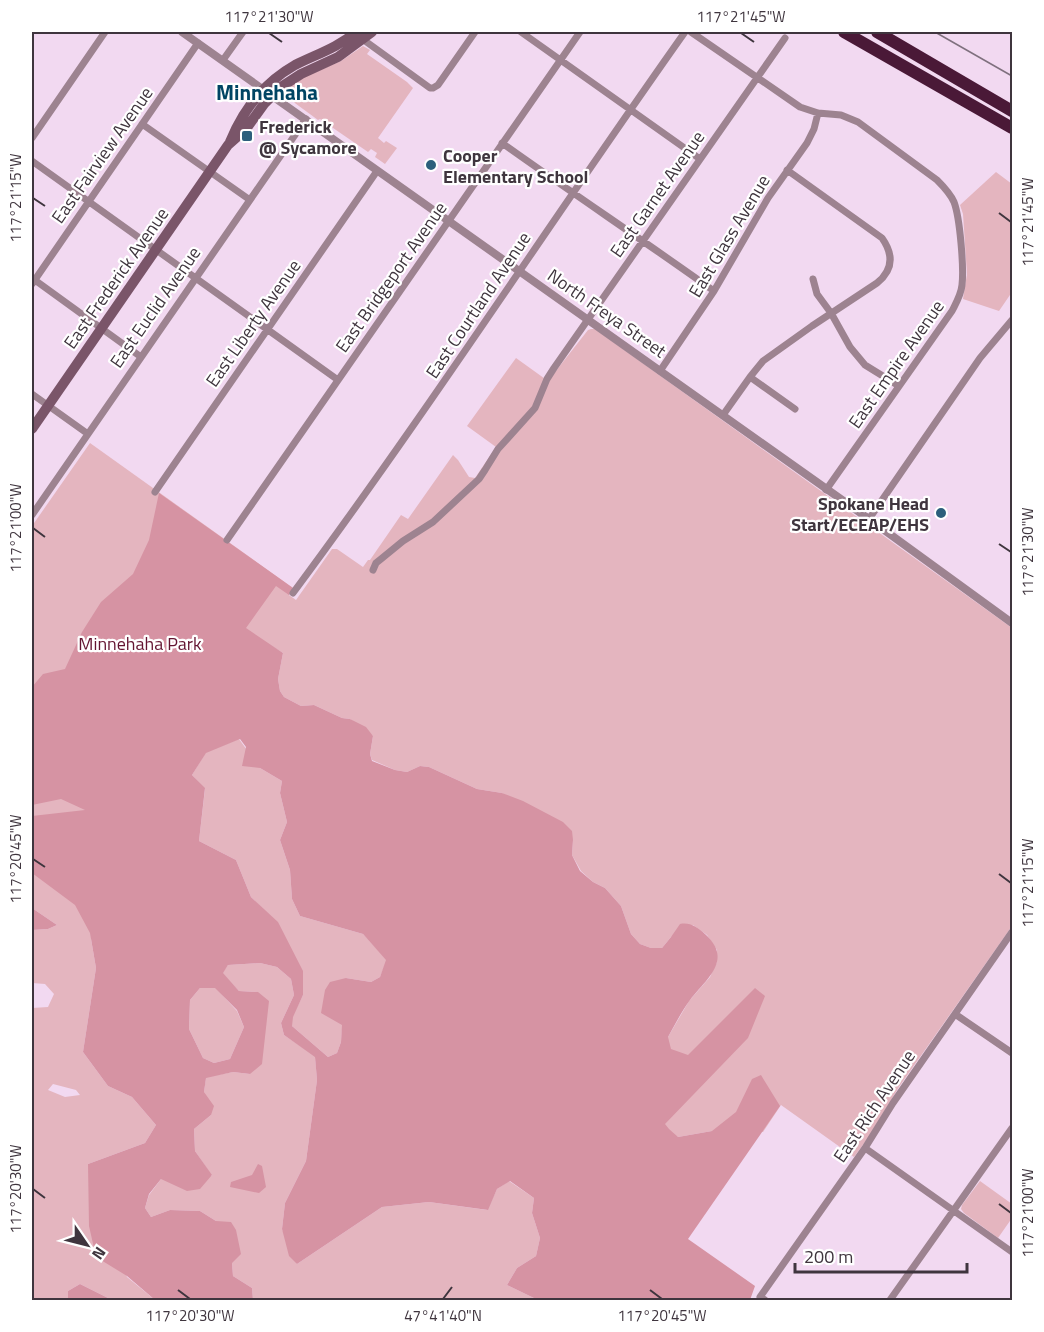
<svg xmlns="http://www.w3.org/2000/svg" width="1044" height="1332" viewBox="0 0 1044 1332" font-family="'Titillium Web',sans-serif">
	<rect width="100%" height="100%" fill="#f2d9f1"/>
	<!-- green -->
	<path fill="#e4b5bf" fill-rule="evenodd" d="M363,46L370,50L367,54L407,82L413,88L378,138L384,143L386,141L397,148L385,164L375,157L377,153L371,149L368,152L320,119L318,120L288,98L286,93V89L304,77L341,61Z
		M996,172L1012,184V292L999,311L963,299L967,274L963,214L960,205Z
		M591,329H595L1012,628V926L899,1087L868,1138L854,1157L781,1105L763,1132L712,1131L678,1137L647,1126L668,1037L689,1001L710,977L717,962V950L707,935L693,925L671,937L662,948H651L640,944L631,934L621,906L605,888L593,882L581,871L572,855L573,840L502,793L477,789L429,767L420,766L407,772L395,770L372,760L370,754L373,736L350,719L342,718L314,705L301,706L284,697L280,691L278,679L283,653L270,645L91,939L96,968L83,1052L108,1086L132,1097L156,1125L145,1143L88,1164L127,1277L155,1300H112L80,1284L68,1291V1300H32V1008L48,1007L54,994L45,984L32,983V930L48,929L57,925L32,908V526L90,443L293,588L289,595L296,600L332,549H337L363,567L368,560H370L401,515L408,519L453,455L458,460L469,477L475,478L496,447L467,426L516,358L548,381L588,330ZM53,1084L76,1090L80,1095L65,1097L48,1090Z
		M239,739L260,768L282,781L280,793L287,822L280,840L290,870L292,899L300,916L363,934L387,960L380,977L371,982L346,978L341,1042L337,1053L328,1057L292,1026V1017L303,995L278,923L251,897L236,860L199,841L205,789L192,775L206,752Z
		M260,963L277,967L291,979L294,995L281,1023L284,1035L315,1056L317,1080L306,1161L285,1203L282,1229L297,1264L382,1207L429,1202L487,1210L497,1189L509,1181L534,1198L532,1213L540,1238L536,1256L517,1268L507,1285L538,1300H253L252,1288L233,1276L232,1263L216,1221L200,1211L170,1210L151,1217L145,1208L149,1195L161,1179L212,1176L195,1151L194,1129L211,1115L204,1092L206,1077L233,1072L250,1074L258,992L239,991L222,973L228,965Z
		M215,987L237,1011L244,1027L230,1059L214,1063L203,1058L189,1029L190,1000L200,988Z
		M980,1181L1012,1204V1218L998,1238L964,1213L961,1209L962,1205Z"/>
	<!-- forest -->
	<path fill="#d693a3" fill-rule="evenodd" d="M159,493L293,588L289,595L276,586L246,628L283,653L278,679L280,691L284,697L301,706L314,705L342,718L350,719L366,727L373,736L370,754L372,761L395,770L407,772L420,766L429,767L477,789L502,793L523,801L563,822L572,831L573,840L572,855L580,871L593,882L605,888L621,906L631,934L640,944L651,948H662L671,937L680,924C690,922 697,927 705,934C734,960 706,979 690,1000C681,1012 675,1025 668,1037L671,1049L688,1055L755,988L765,996L748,1038L665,1124L669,1129L678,1137L712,1131L736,1112L752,1079L761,1075L780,1106L688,1239L755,1286L750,1300H538L507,1285L517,1268L536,1256L540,1238L532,1213L534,1198L510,1181L497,1189L488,1210L429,1202L382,1207L297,1264L289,1256L282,1229L285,1203L306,1161L317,1080L315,1057L284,1035L281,1023L294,995L291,979L277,967L260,963L228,965L223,973L239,991L258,992L269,1001L262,1064L250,1074L233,1072L206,1078L204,1092L214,1106L211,1115L194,1129L195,1151L212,1175L200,1189L187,1191L161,1179L149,1194L145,1208L151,1217L170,1210L200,1211L216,1221L231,1222L236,1230L241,1254L232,1263L233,1276L252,1288L253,1300H155L127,1276L96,1257L89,1226L88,1164L145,1143L156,1125L132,1097L108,1086L83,1052L96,968L90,933L75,905L32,873V816L85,810L61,799L32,805V687L43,674L65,669L82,632L101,602L133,574L149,540ZM240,739L246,747L242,766L260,768L282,781L280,793L287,822L280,840L290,870L292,899L300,916L363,934L386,960L380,977L371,982L346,978L330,982L325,990L321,1013L342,1025L341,1042L337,1053L328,1057L292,1026L293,1017L303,995V971L278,922L251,897L236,860L199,841L205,788L192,775L206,753ZM200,988H215L237,1010L244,1027L230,1059L214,1063L203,1058L189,1029L190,1000Z
		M32,908L57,925L48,929L32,930Z
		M258,1164L262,1166L266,1187L259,1193L230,1187L231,1182L252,1175Z
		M80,1284L112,1300H68V1291Z"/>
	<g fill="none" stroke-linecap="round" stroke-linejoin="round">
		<!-- minor -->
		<path stroke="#9d8390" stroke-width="7" d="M521,32L700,159
			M691,32L800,107L818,113L841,115L858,122L937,180C944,187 950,193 954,202C960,218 964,268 962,285C961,295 956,303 952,311L826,490
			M361,38L430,88H433L438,85L475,32
			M223,60L243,32
			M142,124L250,200
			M32,138L105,32
			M502,143C572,193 644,241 714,291
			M32,161L338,380
			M32,278L141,357
			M813,279L817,294L831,313L850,347L865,365L899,386
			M32,284L198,43
			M660,371L714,291L768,198L807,143L814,129L818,113
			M750,377L795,409
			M32,394L88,434
			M723,415L750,377L763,361L812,326L877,283C893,270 894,255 882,238L787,170
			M155,492L377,171
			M32,515L306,119
			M869,519L980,358L1012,320
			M227,540L580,32
			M373,570L376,563L381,559L403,541L433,522L479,479L485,470L498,449L535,408L547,379L554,368L785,38
			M293,593C429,410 553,218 685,32
			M955,1014L1012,1053
			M865,1148L1012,1252
			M765,1300L760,1297L865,1148L893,1103L1012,932
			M890,1300L1012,1128"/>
		<!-- tertiary -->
		<path stroke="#9d8390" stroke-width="8" d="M182,32L869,519L1012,623"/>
		<!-- secondary -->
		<path stroke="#7a5569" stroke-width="10" d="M230,142C243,110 265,82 295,65C317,54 337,48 356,32
			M32,429L228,145L246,129L264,104L281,87L301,74L338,57L372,32"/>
		<!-- motorway -->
		<path stroke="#4a1937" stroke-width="12" d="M844,32L1012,128
			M877,32L1012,111"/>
		<!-- rail -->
		<path stroke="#7f707e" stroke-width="1.5" d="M935,32L1012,76"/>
	</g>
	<!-- ticks -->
	<path fill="none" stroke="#3f353e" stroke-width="2" d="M269,33L282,42M741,33L754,42M33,198L45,206M999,213L1011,222M33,528L45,537M999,544L1011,552M33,859L45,867M999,874L1011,883M33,1189L45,1198M999,1204L1011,1213M178,1290L190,1299M650,1290L662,1299M443,1299L452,1287"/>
	<!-- markers -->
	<g fill="#2c5f7c" stroke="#fff" stroke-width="2">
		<rect x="241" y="130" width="12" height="12" rx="3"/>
		<circle cx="431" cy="165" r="6"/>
		<circle cx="941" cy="513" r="6"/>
	</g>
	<g text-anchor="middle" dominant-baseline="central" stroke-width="4.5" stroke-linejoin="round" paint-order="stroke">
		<!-- poi labels -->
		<g font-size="18" font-weight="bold" fill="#3f353e" stroke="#fff" text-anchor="start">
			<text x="259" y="126">Frederick<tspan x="259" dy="21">@ Sycamore</tspan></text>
			<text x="443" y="155">Cooper<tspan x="443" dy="21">Elementary School</tspan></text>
			<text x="929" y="503" text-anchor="end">Spokane Head<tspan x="929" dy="21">Start/ECEAP/EHS</tspan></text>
		</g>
		<!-- street labels -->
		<g font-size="18" fill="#3f353e" stroke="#fff">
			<text transform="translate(102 155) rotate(-55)">East Fairview Avenue</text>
			<text transform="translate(657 194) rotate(-55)">East Garnet Avenue</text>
			<text transform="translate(729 236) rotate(-59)">East Glass Avenue</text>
			<text transform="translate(391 277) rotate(-55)">East Bridgeport Avenue</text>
			<text transform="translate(116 278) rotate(-55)">East Frederick Avenue</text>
			<text transform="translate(478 305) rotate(-56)">East Courtland Avenue</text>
			<text transform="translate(155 307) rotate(-55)">East Euclid Avenue</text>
			<text transform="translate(607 313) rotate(35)">North Freya Street</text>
			<text transform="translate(253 323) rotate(-55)">East Liberty Avenue</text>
			<text transform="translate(896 364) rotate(-55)">East Empire Avenue</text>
			<text transform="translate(874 1106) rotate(-56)">East Rich Avenue</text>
		</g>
		<!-- park labels -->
		<g font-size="18" fill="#631431" stroke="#fff">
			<text x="140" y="643">Minnehaha Park</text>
		</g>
		<!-- quarter labels -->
		<g font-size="21" font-weight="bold" fill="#004564" stroke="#fff">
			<text x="267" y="92">Minnehaha</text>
		</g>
	</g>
	<!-- border -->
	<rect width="1044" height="1332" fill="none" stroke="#ffffff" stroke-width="66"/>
	<!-- north arrow -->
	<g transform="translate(87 1245) rotate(125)" stroke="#ffffff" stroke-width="4.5" paint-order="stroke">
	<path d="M0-4.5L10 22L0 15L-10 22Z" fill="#3f353e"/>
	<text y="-9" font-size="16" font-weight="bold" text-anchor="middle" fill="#3f353e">N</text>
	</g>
	<!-- scale -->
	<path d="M795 1263v9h172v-9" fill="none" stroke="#3f353e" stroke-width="3"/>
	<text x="804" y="1263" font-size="18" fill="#3f353e" stroke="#ffffff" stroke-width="4.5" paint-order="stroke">200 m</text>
	<rect x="33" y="33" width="978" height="1266" fill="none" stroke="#3f353e" stroke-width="2"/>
	<g font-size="15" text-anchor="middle" fill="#3f353e">
		<text x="269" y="22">117°21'30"W</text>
		<text x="741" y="22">117°21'45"W</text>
		<text transform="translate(16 198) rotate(-90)" y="5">117°21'15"W</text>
		<text transform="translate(1028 222) rotate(-90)" y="5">117°21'45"W</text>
		<text transform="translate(16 528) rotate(-90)" y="5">117°21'00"W</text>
		<text transform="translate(1028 552) rotate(-90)" y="5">117°21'30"W</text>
		<text transform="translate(16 859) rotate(-90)" y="5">117°20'45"W</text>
		<text transform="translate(1028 883) rotate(-90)" y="5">117°21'15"W</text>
		<text transform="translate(16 1189) rotate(-90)" y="5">117°20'30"W</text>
		<text transform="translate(1028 1213) rotate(-90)" y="5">117°21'00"W</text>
		<text x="190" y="1321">117°20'30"W</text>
		<text x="443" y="1321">47°41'40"N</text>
		<text x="662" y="1321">117°20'45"W</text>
	</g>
</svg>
